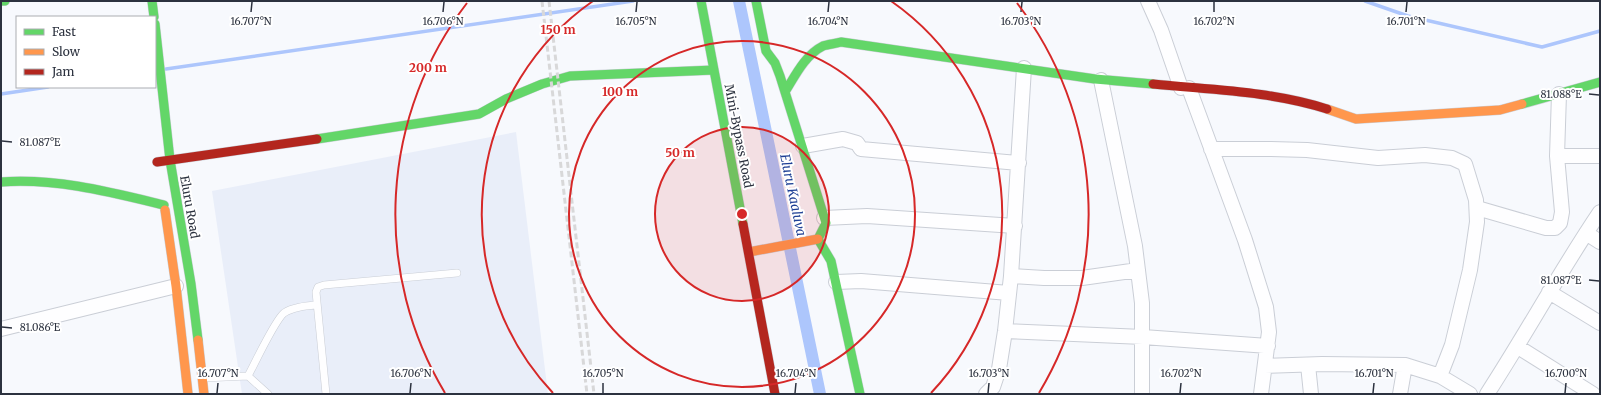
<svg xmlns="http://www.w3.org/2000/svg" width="1601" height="395" viewBox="0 0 1601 395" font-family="Merriweather,serif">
	<rect width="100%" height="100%" fill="#f7f9fd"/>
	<!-- built -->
	<path fill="#e9eef9" d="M516,132L548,394H242L212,191Z"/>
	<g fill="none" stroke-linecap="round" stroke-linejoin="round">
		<!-- stream -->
		<path stroke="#adc6fc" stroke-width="3.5" d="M1365,1L1408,16L1542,47L1600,31
			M166,69L633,1
			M1,94L48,87"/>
		<!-- canal -->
		<path stroke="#adc6fc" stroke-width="12" d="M739,1L820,394"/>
		<!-- lane casing -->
		<g stroke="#caced6" stroke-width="8">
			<path id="lane" d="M204,378L248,376
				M268,394L248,376C255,363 275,320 284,313C293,307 306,306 317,305
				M326,394L316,292L318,287L324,285L457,273"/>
		</g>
		<!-- street casing -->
		<g stroke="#caced6" stroke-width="16">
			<path id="street" d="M1148,1L1161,30L1181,88
				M1101,80L1135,246L1142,303V394
				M1189,88L1245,240L1266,307L1269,332L1261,394
				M803,146L843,139L857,143L861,149L1019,163
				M1211,149H1271L1307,150L1378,158L1425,155L1452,158L1465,164L1476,200L1477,222L1470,270L1452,345L1440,376
				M1557,156H1600
				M1477,208L1546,228H1555L1560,223L1562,212L1557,156L1559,94
				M824,218L867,216L1015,226
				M1586,233L1600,242
				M1011,276L1044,278H1082L1138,270
				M836,282L861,281L1009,293
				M1549,292L1600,323
				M1,329L176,286
				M1005,331L1143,337L1268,346
				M1518,347L1593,394
				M1308,365L1311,394
				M1265,366L1322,364L1405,365L1440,376L1470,394
				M986,394L993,387L999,369L1005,331L1011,276L1024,68
				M1400,394L1405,365
				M1487,394C1526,334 1560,271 1600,212"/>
		</g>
		<!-- fast casing -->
		<g stroke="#caced6" stroke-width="10">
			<path id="fast" d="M1,1H5
				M152,1L154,17
				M701,1L743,224
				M756,1L766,51L775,63L780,76L826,223L818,239
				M155,24L170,160L191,284L198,340
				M785,92C795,76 805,55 823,46C828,44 835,44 841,42L1095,79L1153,84
				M1522,104L1600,82
				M317,139L479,114L506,99L542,84L570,76L714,70
				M1,182C57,178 110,192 164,205
				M818,239L831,261L860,394"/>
		</g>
		<!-- slow casing -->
		<g stroke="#caced6" stroke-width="10">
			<path id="slow" d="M1327,109L1356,119L1500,110L1522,104
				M165,210L176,286L188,394
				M749,252L818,239
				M198,340L204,394"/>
		</g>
		<!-- jam casing -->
		<g stroke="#caced6" stroke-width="10">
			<path id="jam" d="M1153,84C1211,90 1271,91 1327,109
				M157,162L317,139
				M743,224L775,394"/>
		</g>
		<!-- lane -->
		<use href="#lane" stroke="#fefeff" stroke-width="7"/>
		<!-- street -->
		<use href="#street" stroke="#fefeff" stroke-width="14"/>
		<!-- fast -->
		<use href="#fast" stroke="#63d668" stroke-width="9"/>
		<!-- slow -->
		<use href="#slow" stroke="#ff974d" stroke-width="9"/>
		<!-- jam -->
		<use href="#jam" stroke="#b3261e" stroke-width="9"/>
		<!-- rail -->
		<path stroke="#d8d8d9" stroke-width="3" stroke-dasharray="6 3" stroke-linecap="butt" d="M542,1L587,394
			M549,1L594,394"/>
	</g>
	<!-- ticks -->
	<path fill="none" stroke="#2c323f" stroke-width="1.5" d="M251,12L252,2M443,12L444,2M636,12L637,2M828,12L829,2M1021,12L1022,2M1214,12V2M1406,12L1407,2M1589,94L1599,95M2,141L12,142M1589,280L1599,281M2,327L12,328M217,393L218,383M410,393L411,383M603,393V383M795,393L796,383M988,393L989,383M1180,393L1181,383M1373,393L1374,383M1565,393L1566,383"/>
	<!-- distance rings -->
	<circle cx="742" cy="214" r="87" fill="#d62828" fill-opacity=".12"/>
	<g fill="none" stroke="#d62828" stroke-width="2">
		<circle cx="742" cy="214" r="87"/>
		<circle cx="742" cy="214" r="173"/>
		<path d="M553 393A260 260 0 0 1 593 1M891 1A260 260 0 0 1 931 393"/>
		<path d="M445 393A347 347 0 0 1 467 3M1017 3A347 347 0 0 1 1039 393"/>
	</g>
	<g text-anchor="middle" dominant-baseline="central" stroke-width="4" stroke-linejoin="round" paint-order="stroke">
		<!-- street labels -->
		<g font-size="12" fill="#2c323f" stroke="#fff">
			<text transform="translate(739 136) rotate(79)">Mini-Bypass Road</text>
			<text transform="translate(190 207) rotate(80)">Eluru Road</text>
		</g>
		<!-- water labels -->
		<g font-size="13" font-style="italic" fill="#1f4095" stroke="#fff">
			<text transform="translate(793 195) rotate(78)">Eluru Kaaluva</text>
		</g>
	</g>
	<g font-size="10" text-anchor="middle" fill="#2c323f" stroke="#fff" stroke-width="4" stroke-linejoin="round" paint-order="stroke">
		<text x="251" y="25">16.707°N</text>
		<text x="443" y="25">16.706°N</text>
		<text x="636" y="25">16.705°N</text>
		<text x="828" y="25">16.704°N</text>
		<text x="1021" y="25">16.703°N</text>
		<text x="1214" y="25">16.702°N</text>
		<text x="1406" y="25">16.701°N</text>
		<text x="1561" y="98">81.088°E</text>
		<text x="40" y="146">81.087°E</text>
		<text x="1561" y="284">81.087°E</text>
		<text x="40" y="331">81.086°E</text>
		<text x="218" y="377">16.707°N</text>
		<text x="411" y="377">16.706°N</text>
		<text x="603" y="377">16.705°N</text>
		<text x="796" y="377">16.704°N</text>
		<text x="989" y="377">16.703°N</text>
		<text x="1181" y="377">16.702°N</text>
		<text x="1374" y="377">16.701°N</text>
		<text x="1566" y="377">16.700°N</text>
	</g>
	<circle cx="742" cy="214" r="6" fill="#d62828" stroke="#fff" stroke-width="2"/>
	<g font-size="12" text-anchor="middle" font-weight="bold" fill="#d62828" stroke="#fff" stroke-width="4" stroke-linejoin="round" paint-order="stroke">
		<text x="558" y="34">150 m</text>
		<text x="428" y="72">200 m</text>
		<text x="620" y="96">100 m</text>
		<text x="680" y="157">50 m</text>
	</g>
	<!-- border -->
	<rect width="1601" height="395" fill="none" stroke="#2c323f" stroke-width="4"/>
	<!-- legend -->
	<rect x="16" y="16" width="140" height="72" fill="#ffffff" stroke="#abadb2"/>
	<rect x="24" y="29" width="20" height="6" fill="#63d668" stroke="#abadb2"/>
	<text x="52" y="36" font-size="12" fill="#2c323f">Fast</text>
	<rect x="24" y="49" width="20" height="6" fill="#ff974d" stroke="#abadb2"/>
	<text x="52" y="56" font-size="12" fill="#2c323f">Slow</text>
	<rect x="24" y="69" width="20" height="6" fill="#b3261e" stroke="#abadb2"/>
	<text x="52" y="76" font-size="12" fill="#2c323f">Jam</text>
</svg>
